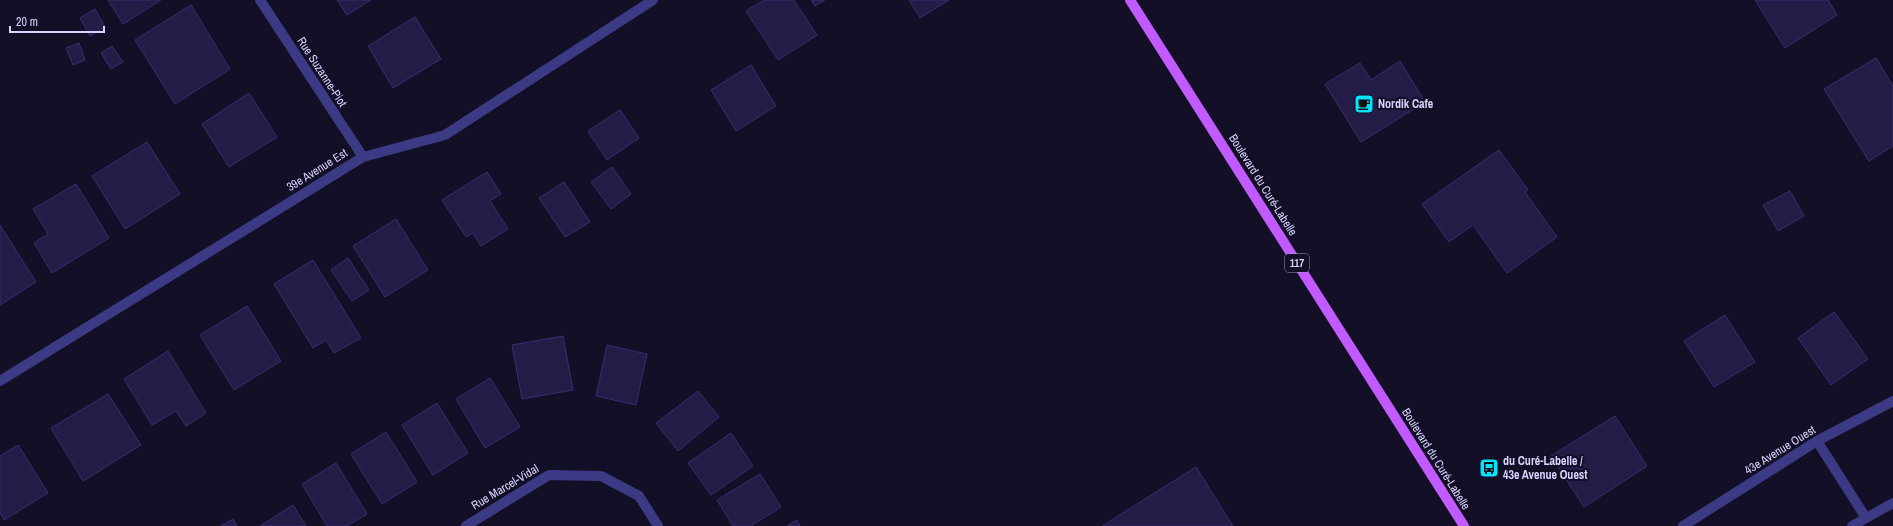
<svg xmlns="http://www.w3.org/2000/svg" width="1893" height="526" viewBox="0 0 1893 526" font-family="'Archivo Narrow',sans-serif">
	<rect width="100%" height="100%" fill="#130f26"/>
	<!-- building -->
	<path fill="#241b47" stroke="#3b2d73" d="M108,0H161L123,24Z
		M337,0H371L347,15Z
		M764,0H794L817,35L778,60L746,11Z
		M811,0H825L815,6Z
		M909,0H949L920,18Z
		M1755,0H1828L1837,15L1785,48Z
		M191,5L230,69L175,104L135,40Z
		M95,9L105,27L90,36L80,18Z
		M415,17L441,59L393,88L368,46Z
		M79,43L85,60L73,65L66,48Z
		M112,46L123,62L111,69L101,53Z
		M1876,58L1893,86V146L1869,161L1824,89Z
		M1400,61L1425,102L1361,142L1325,84L1360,63L1371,80Z
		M751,65L776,106L736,131L711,90Z
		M249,93L277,137L229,167L202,124Z
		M620,110L639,138L607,160L588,131Z
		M147,142L180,194L125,229L92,176Z
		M1499,150L1528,190L1525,192L1557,237L1507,273L1473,225L1449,242L1422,204Z
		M612,167L631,194L611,209L591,182Z
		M487,172L501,194L490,201L508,229L481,246L473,233L466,237L442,200Z
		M564,182L590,222L565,237L539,198Z
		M76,184L109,238L52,273L34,243L48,234L33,209Z
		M1790,191L1804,216L1778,231L1763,205Z
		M396,219L428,270L385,297L353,246Z
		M0,225L36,282L0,305Z
		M348,258L369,290L352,301L331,270Z
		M313,260L361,338L334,353L326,340L313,348L274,284Z
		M247,306L281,361L234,390L200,335Z
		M1834,312L1868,359L1831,385L1798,338Z
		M1725,315L1755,362L1714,387L1684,341Z
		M563,336L573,390L522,399L512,345Z
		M607,345L647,354L636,405L596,396Z
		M168,351L206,413L186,426L176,411L152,425L124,379Z
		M490,378L520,427L485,448L456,399Z
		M698,391L719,417L678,451L656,423Z
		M108,394L141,445L83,481L51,428Z
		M437,403L468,453L433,475L402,425Z
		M1615,416L1647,466L1584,507L1551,456Z
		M386,432L417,482L382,504L351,454Z
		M731,433L753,466L711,495L688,463Z
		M18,445L48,493L4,520L0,512V456Z
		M336,463L367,514L347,526H327L302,484Z
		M1196,467L1233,526H1102Z
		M760,474L781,507L751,526H733L717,500Z
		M293,505L306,526H260Z
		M233,519L237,526H221Z
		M797,520L800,526H787Z"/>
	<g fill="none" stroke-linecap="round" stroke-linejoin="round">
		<!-- service -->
		<path stroke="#3d3a85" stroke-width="10" d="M1817,441L1866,518L1852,526
			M1866,518L1893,503"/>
		<!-- minor -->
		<path stroke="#3d3a85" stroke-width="10" d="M260,0L363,157
			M0,381L363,157L445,135L653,0
			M466,526L549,475L601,476L639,496L658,526
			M1683,526L1817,441L1893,401"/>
		<!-- primary -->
		<path stroke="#c25bff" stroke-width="10" d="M1130,0L1464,526"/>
	</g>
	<!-- icons -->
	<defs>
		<g id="cafe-square" transform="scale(1)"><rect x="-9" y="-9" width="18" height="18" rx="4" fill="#00e5ff" stroke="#130f26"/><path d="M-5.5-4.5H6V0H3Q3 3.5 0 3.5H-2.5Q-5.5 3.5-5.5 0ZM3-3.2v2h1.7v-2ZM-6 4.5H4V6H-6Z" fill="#111"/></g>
		<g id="bus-square" transform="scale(1)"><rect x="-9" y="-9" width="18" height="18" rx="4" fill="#00e5ff" stroke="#130f26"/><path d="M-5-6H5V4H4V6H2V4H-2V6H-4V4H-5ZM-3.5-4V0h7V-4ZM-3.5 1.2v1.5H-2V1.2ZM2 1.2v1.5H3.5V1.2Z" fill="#111"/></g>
	</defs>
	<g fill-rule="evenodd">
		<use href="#cafe-square" x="1364" y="104"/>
		<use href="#bus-square" x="1489" y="468"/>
	</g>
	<g text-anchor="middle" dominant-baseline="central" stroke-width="4" stroke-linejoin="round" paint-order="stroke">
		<!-- shield labels -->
		<rect fill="#130f26" stroke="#9e99be" stroke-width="1" x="1285" y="254" width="24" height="18" rx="3"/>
		<g font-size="11" font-weight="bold" fill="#d9d4ff">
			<text x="1297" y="263">117</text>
		</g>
		<!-- street labels -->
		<g font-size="12" fill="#d9d4ff" stroke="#130f26">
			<text transform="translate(322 72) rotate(57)">Rue Suzanne-Piot</text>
			<text transform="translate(317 170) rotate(-32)">39e Avenue Est</text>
			<text transform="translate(1263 185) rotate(58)">Boulevard du Curé-Labelle</text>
			<text transform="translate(1780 450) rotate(-32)">43e Avenue Ouest</text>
			<text transform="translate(1436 459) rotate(58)">Boulevard du Curé-Labelle</text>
			<text transform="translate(505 487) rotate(-31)">Rue Marcel-Vidal</text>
		</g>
		<!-- poi labels -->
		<g font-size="12" font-weight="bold" fill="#d9d4ff" stroke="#130f26" text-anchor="start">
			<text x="1378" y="104">Nordik Cafe</text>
			<text x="1503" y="461">du Curé-Labelle /<tspan x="1503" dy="14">43e Avenue Ouest</tspan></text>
		</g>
	</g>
	<!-- scale -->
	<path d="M10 26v6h94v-6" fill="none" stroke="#d9d4ff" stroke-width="2"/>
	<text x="16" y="26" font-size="12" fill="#d9d4ff" stroke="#130f26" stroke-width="3" paint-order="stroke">20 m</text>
</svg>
